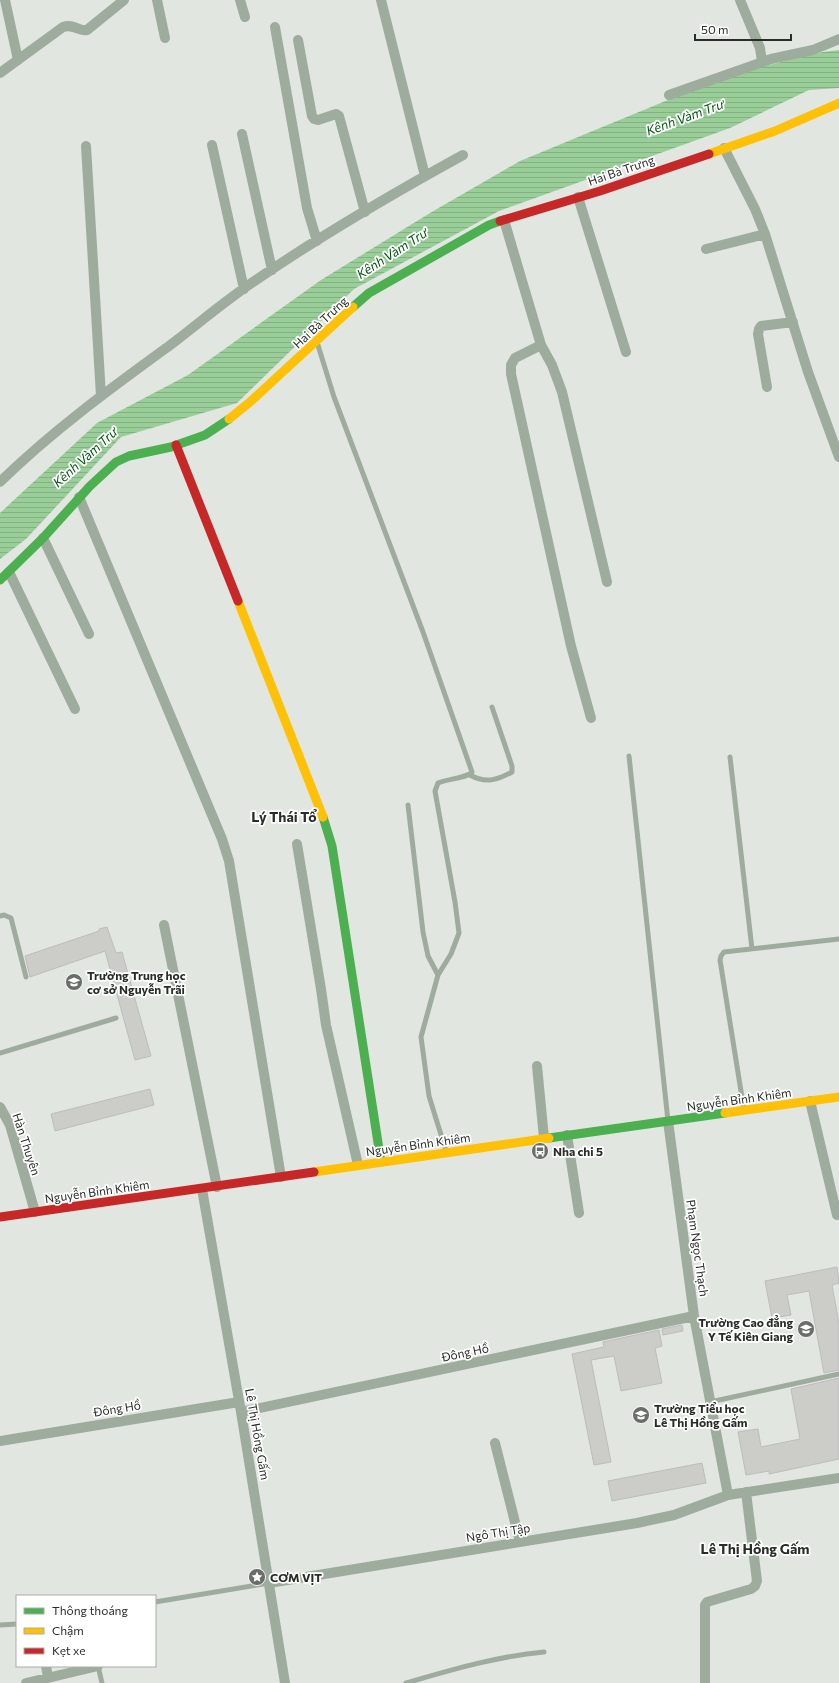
<svg xmlns="http://www.w3.org/2000/svg" width="839" height="1683" viewBox="0 0 839 1683" font-family="Commissioner,sans-serif">
	<defs>
		<pattern id="water-rules" width="6" height="5" patternUnits="userSpaceOnUse"><rect width="6" height="5" fill="#99ce99"/><path d="M0 2.5h6" fill="none" stroke="#84b184"/></pattern>
	</defs>
	<rect width="100%" height="100%" fill="#e1e6e0"/>
	<!-- water -->
	<path fill="url(#water-rules)" d="M839,50V88L809,90L730,128L499,211L354,289L237,403L121,437L26,539L0,559V513L97,423L188,375L321,280L430,213L520,161L680,95L761,67L823,52Z"/>
	<!-- building -->
	<path fill="#ccccc9" stroke="#bdbdbb" d="M107,927L116,953L122,952L151,1056L135,1060L105,951L30,977L25,956L99,931V929Z
		M150,1089L154,1105L55,1131L51,1114Z
		M837,1267L839,1283L832,1285L839,1323V1370L824,1373L809,1291L787,1295L791,1315L772,1318L765,1281Z
		M682,1325L683,1331L663,1335L662,1329Z
		M659,1330L662,1346L655,1348L662,1383L621,1391L614,1356L591,1360L611,1462L594,1465L572,1354L604,1347L603,1342Z
		M839,1378V1459L769,1474V1471L746,1475L738,1432L758,1429L761,1447L800,1439L791,1389Z
		M702,1463L706,1483L612,1501L608,1481Z"/>
	<g fill="none" stroke-linecap="round" stroke-linejoin="round">
		<!-- lane -->
		<path stroke="#9eac9d" stroke-width="5" d="M317,342L334,397L423,632L472,772C468,778 446,779 438,783L435,791L455,902L459,933L451,954L438,975L421,1037L429,1096L446,1151
			M629,756L668,1121
			M730,757L752,949
			M470,775C486,784 497,780 512,772V766L492,707
			M408,805L423,932L428,956L438,975
			M0,916L4,915L11,918L26,977
			M0,1053L116,1018
			M744,1110L720,960L721,956L724,952L839,939
			M710,1402L839,1374
			M155,1602L269,1583
			M0,1625L17,1624
			M98,1666L102,1683
			M406,1683C451,1670 498,1656 544,1652"/>
		<!-- street -->
		<path stroke="#9eac9d" stroke-width="10" d="M5,0L18,60
			M157,0L165,38
			M240,0L245,17
			M381,0L425,176
			M740,0L760,48L762,62
			M275,27L307,208L317,241
			M298,40L312,116L314,119L318,120L336,114L339,116L365,212
			M0,73L63,27C74,23 78,32 87,30L124,0
			M669,95L771,59L813,50L839,39
			M242,134L272,270
			M212,145L244,289
			M86,146L101,396
			M724,148L755,209L765,234L808,372L839,457
			M578,197L626,352
			M504,220L541,345L552,365L562,392L607,582
			M706,249L765,234
			M541,345L515,358L511,365V374L571,646L591,718
			M767,387L758,334L759,329L761,326L793,322
			M0,482C52,431 110,389 169,346C198,324 226,300 256,280C322,235 392,194 463,155
			M79,497L222,839L229,861L281,1177
			M43,538L89,634
			M9,572L75,709
			M297,844L321,989L326,1025L358,1165
			M164,925L217,1187
			M537,1066L544,1138
			M810,1101L837,1215
			M0,1107L10,1125L35,1212
			M668,1121L694,1316L728,1495
			M567,1135L579,1213
			M202,1189L241,1412L285,1683
			M241,1412L694,1316
			M0,1441L239,1402
			M495,1443L520,1542
			M269,1583L637,1523L674,1515L728,1495L839,1478
			M46,1666L48,1677
			M26,1683L98,1666
			M705,1683V1605L707,1602L751,1589L755,1586L757,1581L746,1492"/>
		<!-- fast -->
		<path stroke="#4caf50" stroke-width="9" d="M353,307L369,293L489,225L500,221
			M0,580L43,538L90,486L116,462L129,456L171,447L205,435L229,419
			M323,817L332,846L381,1162
			M549,1138L725,1113"/>
		<!-- slow -->
		<path stroke="#ffc107" stroke-width="9" d="M709,154L775,131L839,103
			M229,419L250,402L353,307
			M238,601L323,817
			M725,1113L839,1097
			M314,1172L549,1138"/>
		<!-- jam -->
		<path stroke="#c62828" stroke-width="9" d="M500,221L600,191L709,154
			M176,445L238,601
			M0,1217L314,1172"/>
	</g>
	<!-- icons -->
	<defs>
		<g id="school-disc" transform="scale(0.9)"><circle r="9.5" fill="#696e69" stroke="#fff"/><path d="M0-5L7-2L0 1L-7-2ZM-4 1L0 2.5L4 1V4Q0 6-4 4Z" fill="#fff"/></g>
		<g id="bus-disc" transform="scale(0.9)"><circle r="9.5" fill="#696e69" stroke="#fff"/><path d="M-5-6H5V4H4V6H2V4H-2V6H-4V4H-5ZM-3.5-4V0h7V-4ZM-3.5 1.2v1.5H-2V1.2ZM2 1.2v1.5H3.5V1.2Z" fill="#fff"/></g>
		<g id="university-disc" transform="scale(0.9)"><circle r="9.5" fill="#696e69" stroke="#fff"/><path d="M0-5L7-2L0 1L-7-2ZM-4 1L0 2.5L4 1V4Q0 6-4 4Z" fill="#fff"/></g>
		<g id="sight-disc" transform="scale(0.9)"><circle r="9.5" fill="#696e69" stroke="#fff"/><path d="M0-6L1.8-2.2L6-1.7L2.9 1.2L3.7 5.4L0 3.3L-3.7 5.4L-2.9 1.2L-6-1.7L-1.8-2.2Z" fill="#fff"/></g>
	</defs>
	<g fill-rule="evenodd">
		<use href="#school-disc" x="74" y="982"/>
		<use href="#bus-disc" x="540" y="1151"/>
		<use href="#university-disc" x="806" y="1329"/>
		<use href="#school-disc" x="641" y="1415"/>
		<use href="#sight-disc" x="257" y="1577"/>
	</g>
	<g text-anchor="middle" dominant-baseline="central" stroke-width="3.5" stroke-linejoin="round" paint-order="stroke">
		<!-- street labels -->
		<g font-size="12" fill="#292d29" stroke="#fff">
			<text transform="translate(621 170) rotate(-19)">Hai Bà Trưng</text>
			<text transform="translate(320 322) rotate(-43)">Hai Bà Trưng</text>
			<text transform="translate(739 1099) rotate(-8)">Nguyễn Bỉnh Khiêm</text>
			<text transform="translate(27 1144) rotate(72)">Hàn Thuyên</text>
			<text transform="translate(418 1144) rotate(-8)">Nguyễn Bỉnh Khiêm</text>
			<text transform="translate(97 1191) rotate(-8)">Nguyễn Bỉnh Khiêm</text>
			<text transform="translate(698 1248) rotate(82)">Phạm Ngọc Thạch</text>
			<text transform="translate(465 1352) rotate(-12)">Đông Hồ</text>
			<text transform="translate(117 1408) rotate(-9)">Đông Hồ</text>
			<text transform="translate(258 1434) rotate(80)">Lê Thị Hồng Gấm</text>
			<text transform="translate(498 1532) rotate(-9)">Ngô Thị Tập</text>
		</g>
		<!-- poi labels -->
		<g font-size="12" font-weight="bold" fill="#292d29" stroke="#fff" text-anchor="start">
			<text x="87" y="975">Trường Trung học<tspan x="87" dy="14">cơ sở Nguyễn Trãi</tspan></text>
			<text x="553" y="1151">Nha chi 5</text>
			<text x="793" y="1322" text-anchor="end">Trường Cao đẳng<tspan x="793" dy="14">Y Tế Kiên Giang</tspan></text>
			<text x="654" y="1408">Trường Tiểu học<tspan x="654" dy="14">Lê Thị Hồng Gấm</tspan></text>
			<text x="270" y="1577">CƠM VỊT</text>
		</g>
		<!-- water labels -->
		<g font-size="13" font-style="italic" fill="#055710" stroke="#fff">
			<text transform="translate(685 117) rotate(-20)">Kênh Vàm Trư</text>
			<text transform="translate(392 253) rotate(-33)">Kênh Vàm Trư</text>
			<text transform="translate(85 457) rotate(-42)">Kênh Vàm Trư</text>
		</g>
		<!-- quarter labels -->
		<g font-size="14" font-weight="bold" fill="#292d29" stroke="#fff">
			<text x="284" y="816">Lý Thái Tổ</text>
			<text x="755" y="1548">Lê Thị Hồng Gấm</text>
		</g>
	</g>
	<!-- legend -->
	<rect x="16" y="1595" width="140" height="72" fill="#ffffff" stroke="#a9aba9"/>
	<rect x="24" y="1608" width="20" height="6" fill="#4caf50" stroke="#a9aba9"/>
	<text x="52" y="1615" font-size="12" fill="#292d29">Thông thoáng</text>
	<rect x="24" y="1628" width="20" height="6" fill="#ffc107" stroke="#a9aba9"/>
	<text x="52" y="1635" font-size="12" fill="#292d29">Chậm</text>
	<rect x="24" y="1648" width="20" height="6" fill="#c62828" stroke="#a9aba9"/>
	<text x="52" y="1655" font-size="12" fill="#292d29">Kẹt xe</text>
	<!-- scale -->
	<path d="M695 34v6h96v-6" fill="none" stroke="#292d29" stroke-width="2"/>
	<text x="701" y="34" font-size="12" fill="#292d29" stroke="#ffffff" stroke-width="3" paint-order="stroke">50 m</text>
</svg>
